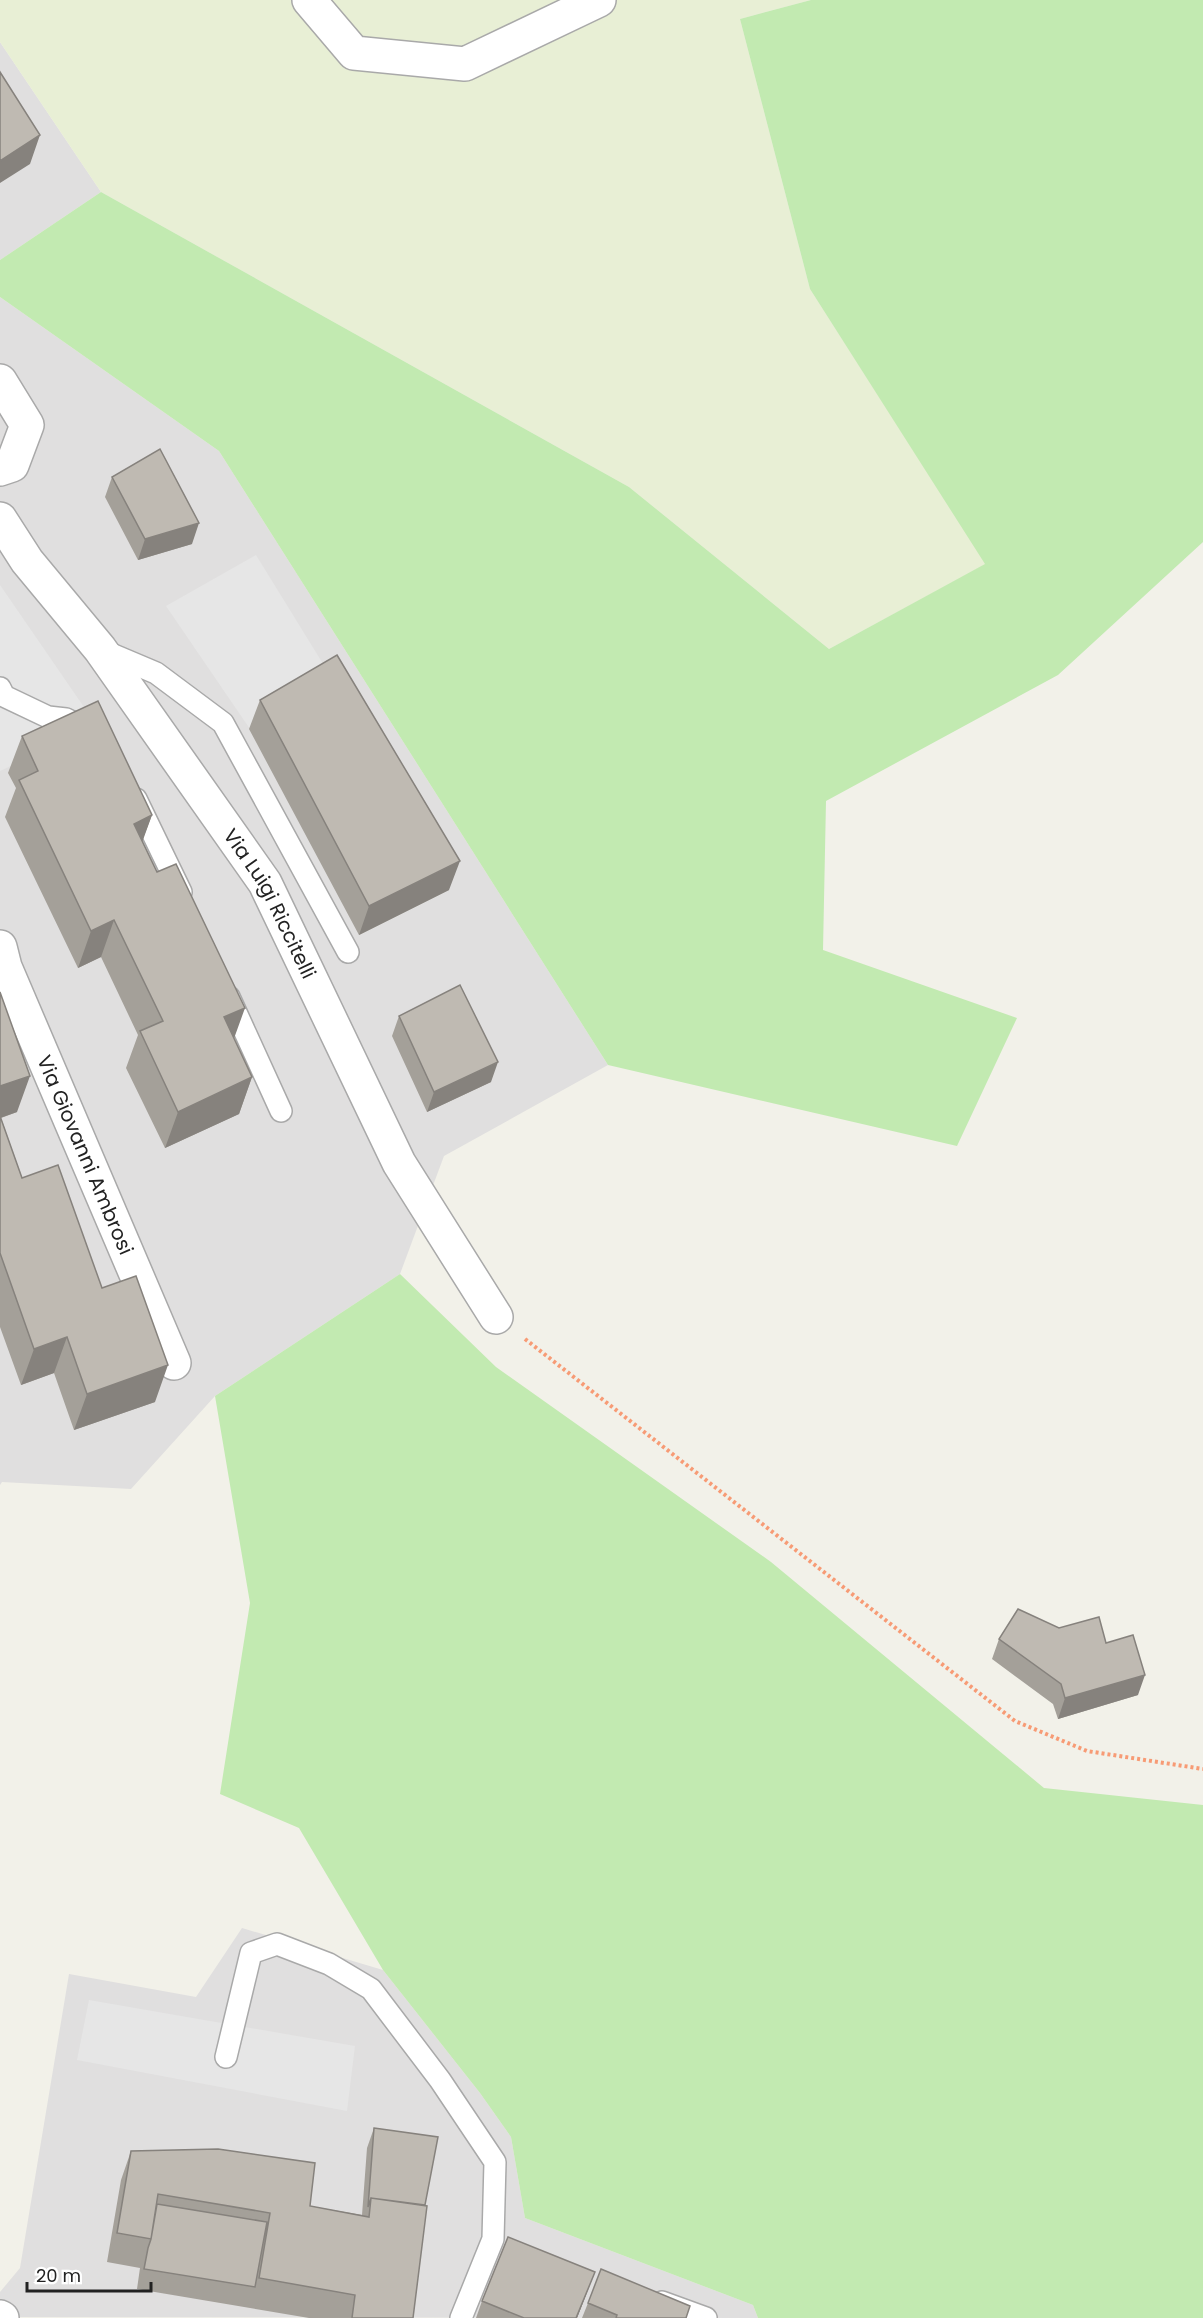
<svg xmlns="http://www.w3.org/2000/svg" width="1203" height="2318" viewBox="0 0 1203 2318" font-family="Poppins,sans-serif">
	<rect width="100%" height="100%" fill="#f2f1e9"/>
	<!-- residential -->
	<path fill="#e0dfdf" d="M0,42L101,192L0,260Z
		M0,297L219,451L608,1065L444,1156L400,1274L215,1396L131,1489L2,1482L0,1485Z
		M242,1928L383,1970L480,2093L511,2137L525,2218L753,2305L758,2318L0,2317V2292L20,2268L69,1974L196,1997Z"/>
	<!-- farmland -->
	<path fill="#e8efd5" d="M0,0H811L740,19L810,289L986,564L829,649L629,487L101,192L0,42Z"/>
	<!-- grass -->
	<path fill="#c2eab1" d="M811,0H1203V542L1058,675L826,801L823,950L1017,1018L957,1146L608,1065L219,451L0,297V260L101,192L629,487L829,649L985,564L810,289L740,19Z
		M400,1274L496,1367L771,1562L1044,1788L1203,1805V2318H758L753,2305L525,2218L511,2137L480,2093L383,1970L299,1828L220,1794L250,1603L215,1396Z"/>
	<!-- parking -->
	<path fill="#e6e6e6" d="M256,555L333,680L250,729L166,606Z
		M0,585L97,726L0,771Z
		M89,2000L355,2046L347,2111L77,2060Z"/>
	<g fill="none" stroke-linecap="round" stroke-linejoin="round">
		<!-- service casing -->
		<g stroke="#a9a9a9" stroke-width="24">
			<path id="service" d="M104,651L156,673L223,723L348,952
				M0,688L4,696L48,717L66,719L80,726L84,731
				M136,799L181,892
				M229,997L281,1111
				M226,2057L251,1953L277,1944L329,1964L371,1989L440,2080L495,2162L493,2239L461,2318
				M662,2302L706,2318"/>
		</g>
		<!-- minor casing -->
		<g stroke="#a9a9a9" stroke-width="36">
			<g id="minor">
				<path d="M309,0L354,53L465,64L599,0"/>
				<path d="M0,381L27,425L12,465L0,469"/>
				<path id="s1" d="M0,519L27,561L100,649L265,883L399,1163L496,1317"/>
				<path id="s2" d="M0,947L5,967L174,1363"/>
			</g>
		</g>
		<!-- tertiary casing -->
		<g stroke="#a9a9a9" stroke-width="36">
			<path id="tertiary" d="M0,2317L2,2318"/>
		</g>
		<!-- path -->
		<path stroke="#f79b75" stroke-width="4" stroke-dasharray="3 3" stroke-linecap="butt" d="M525,1339L1015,1721L1087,1751L1203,1769"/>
		<!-- service -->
		<use href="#service" stroke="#fff" stroke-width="21"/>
		<!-- minor -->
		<use href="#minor" stroke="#fff" stroke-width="33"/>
		<!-- tertiary -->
		<use href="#tertiary" stroke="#fff" stroke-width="33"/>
	</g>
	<!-- wall -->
	<path fill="#a4a099" d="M112,477L192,544L138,560L105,497Z
		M260,700L449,890L359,935L249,729Z
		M22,736L152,815L142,841L252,1077L239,1114L165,1148L126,1068L138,1035L101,957L78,968L5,817L16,788L8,773Z
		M0,992L17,1112L1,1118L22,1178L102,1288L155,1402L74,1430L54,1373L21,1385L0,1327Z
		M399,1016L491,1082L427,1112L392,1036Z
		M1059,1628L1106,1643L1138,1695L1058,1719L1053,1704L992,1659L999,1639Z
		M374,2128L425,2205L413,2318H309L137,2289L140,2268L107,2262L121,2180L131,2151L310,2206L362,2215L367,2148Z
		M587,2292L577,2318H476L482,2301Z
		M588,2303L690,2306L686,2318H582Z"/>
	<!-- shaded-wall -->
	<path fill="#86827d" d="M40,135L30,164L0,183V161Z
		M199,523L192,544L138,560L145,539Z
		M152,815L139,851L134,824Z
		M460,861L449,890L359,935L369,906Z
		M114,920L101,957L78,968L91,931Z
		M245,1008L232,1044L224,1017Z
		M498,1062L491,1082L427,1112L434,1092Z
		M30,1076L17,1112L0,1118V1086Z
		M252,1077L239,1114L165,1148L178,1112Z
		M67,1337L54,1373L21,1385L34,1349Z
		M168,1365L155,1402L74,1430L87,1394Z
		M1145,1675L1138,1695L1058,1719L1065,1698Z
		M595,2272L577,2318H576Z"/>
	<!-- building -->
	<path fill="#bfbab2" stroke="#86827d" stroke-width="1.5" d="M0,72L40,135L0,161Z
		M160,449L199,523L145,539L112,477Z
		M337,655L460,861L369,906L260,700Z
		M98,701L152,815L134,824L157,872L176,864L245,1008L224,1017L252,1077L178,1112L140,1031L163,1021L114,920L91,931L19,780L38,771L22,736Z
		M460,985L498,1062L434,1092L399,1016Z
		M0,992L30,1076L0,1086Z
		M0,1116L22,1178L58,1165L102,1288L136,1276L168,1365L87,1394L67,1337L34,1349L0,1253Z
		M1018,1609L1059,1628L1099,1617L1106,1643L1133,1635L1145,1675L1065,1698L1061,1684L999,1639Z
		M374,2128L438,2137L425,2205L371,2198L368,2207Z
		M218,2149L315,2163L310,2206L369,2217L371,2198L427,2206L413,2318H352L355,2295L259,2278L270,2213L158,2194L151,2239L117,2233L131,2151Z
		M157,2204L267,2222L255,2287L144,2269L148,2248L151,2239Z
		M508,2237L595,2272L576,2318H524L482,2301Z
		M601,2269L690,2306L686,2318H616L617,2315L588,2303Z"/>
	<g text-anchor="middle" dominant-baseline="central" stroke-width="6" stroke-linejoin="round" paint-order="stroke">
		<!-- street labels -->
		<g font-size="20" fill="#222" stroke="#fff">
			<text stroke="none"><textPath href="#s1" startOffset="471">Via Luigi Riccitelli</textPath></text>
			<text stroke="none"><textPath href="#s2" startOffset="225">Via Giovanni Ambrosi</textPath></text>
		</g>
	</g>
	<!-- scale -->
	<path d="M27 2282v9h124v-9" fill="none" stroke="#222222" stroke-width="3"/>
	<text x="36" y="2282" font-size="18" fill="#222222" stroke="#ffffff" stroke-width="4.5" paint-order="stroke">20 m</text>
</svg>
